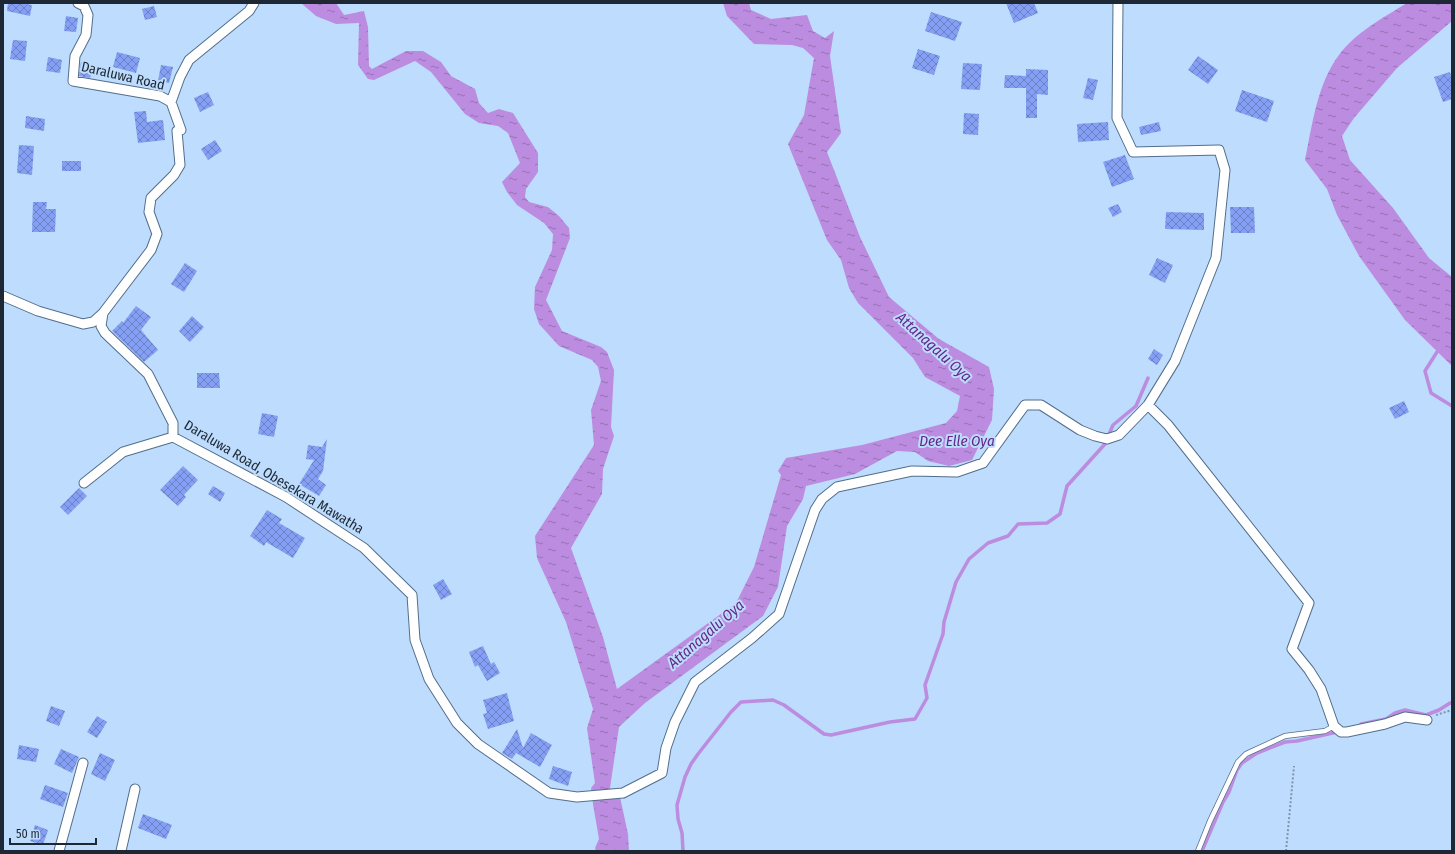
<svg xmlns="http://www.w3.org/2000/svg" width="1455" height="854" viewBox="0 0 1455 854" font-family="'Fira Sans Condensed',sans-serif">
	<defs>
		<pattern id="water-ripples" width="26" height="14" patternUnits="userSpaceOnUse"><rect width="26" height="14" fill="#bb8cdf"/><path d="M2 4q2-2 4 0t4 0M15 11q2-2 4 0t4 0" fill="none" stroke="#9772b6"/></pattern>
		<pattern id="building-cross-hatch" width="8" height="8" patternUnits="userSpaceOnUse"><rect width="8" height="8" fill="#849ff4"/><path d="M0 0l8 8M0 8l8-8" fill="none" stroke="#6b82c6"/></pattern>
	</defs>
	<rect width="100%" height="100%" fill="#bedcfd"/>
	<!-- water -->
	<path fill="url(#water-ripples)" d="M301,3H336L344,15L364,11L368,27L369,66L372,69L406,51H423L441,62L451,76L475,89L479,103L488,113L499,109L513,113L538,153V172L526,189L525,197L529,202L548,207L559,216L569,228L570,238L546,300L562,331L601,347L607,352L614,370L611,427L614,436L603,469L602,494L571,548L603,637L617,689L736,603L754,567L781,475L778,471L786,458L862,445L946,423L957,411L960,396L925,377L913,358L858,303L849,288L841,260L827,240L788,144L804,115L814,58L803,48L792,45L754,44L727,16L723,3H749L751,10L771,19L807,15L813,31L825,38L834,31L830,56L841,133L827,152L860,237L889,297L939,339L989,367L994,389L992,420L972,460L949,466L928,461L915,452L897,451L855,474L806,486L803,499L787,526L778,587L763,616L645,703L619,727L610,788L620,797L628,834L629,851H596L595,848L599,839L593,804L591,788L595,783L587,728L593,709L566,622L537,558L535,536L594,445L591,410L601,381L598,367L592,360L559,346L539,324L534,309L535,287L552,250L553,234L544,223L517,205L507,192L502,182L520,163L508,133L498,126L479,123L465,114L431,72L415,61L374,80L368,79L358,65L359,23L336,24L316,16Z
		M1407,3H1452V21L1397,68L1354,118L1342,136L1350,160L1393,208L1429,258L1452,277V366L1405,320L1359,256L1337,215L1327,189L1305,160C1312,126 1317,84 1339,55C1356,32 1383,18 1407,3Z"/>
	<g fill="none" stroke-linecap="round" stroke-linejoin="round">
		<!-- stream -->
		<path stroke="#bb8cdf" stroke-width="3.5" d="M1437,352L1425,371L1431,393L1452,406
			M1361,724L1386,719L1395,713L1405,710L1426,715L1439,710L1450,703H1452
			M683,851L682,833L678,819L677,805L685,777L691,764L698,754L731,712L741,702L773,700L784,705L824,734L831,735L890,722L915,719L927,698L925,685L943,634L944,622L956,582L969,559L988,543L1008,536L1018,524L1047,523L1060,514L1067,486L1105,444L1113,425L1136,406L1148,378
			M1202,851L1223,802L1229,792L1237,770L1242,763L1257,753L1285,742L1297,741L1337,732"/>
	</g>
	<!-- building -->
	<path fill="url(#building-cross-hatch)" d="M8,3H21L32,5L30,16L7,11Z
		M1006,3H1034L1038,13L1014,23Z
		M154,6L157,17L145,20L142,9Z
		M931,12L962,22L955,41L925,31Z
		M66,16L78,18L76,32L64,31Z
		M13,40L27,41L25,61L10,59Z
		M918,49L940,56L934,75L912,68Z
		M117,52L140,58L136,73L113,67Z
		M1198,56L1218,70L1208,84L1188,70Z
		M48,57L62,60L60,73L46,71Z
		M81,62L94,67L90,78L79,76Z
		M963,63L982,64L980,90L961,89Z
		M161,65L173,67L169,83L158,81Z
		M1026,69L1048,70V95L1037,94V118H1026V88H1004L1005,75L1026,76Z
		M1450,72L1452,79V99L1443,102L1434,77Z
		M1088,78L1098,80L1093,100L1083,98Z
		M1242,90L1274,101L1267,122L1235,111Z
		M208,92L214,105L200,112L194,98Z
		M146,111L147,122L163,120L165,140L138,143L134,112Z
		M964,113L979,114L978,135L963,134Z
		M26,116L45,119L44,131L25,128Z
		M1108,122L1109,140L1078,142L1077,124Z
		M1159,122L1161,131L1141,135L1139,127Z
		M215,140L222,151L208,160L201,149Z
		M19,145L34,146L32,175L17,173Z
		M1125,155L1134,179L1112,187L1103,162Z
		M62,161H81V171H62Z
		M33,202H47L46,209H56L55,232H32Z
		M1118,204L1122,212L1113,217L1108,208Z
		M1230,207H1254L1255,233H1231Z
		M1166,212L1204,213V230L1165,229Z
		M1157,258L1173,265L1165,283L1149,275Z
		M185,263L197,271L184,292L171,284Z
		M136,306L151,317L141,330L158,350L144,362L112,331L122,321L123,323Z
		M192,316L204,327L190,342L179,331Z
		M1154,349L1163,355L1157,365L1148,359Z
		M197,373H219L220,388H197Z
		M1404,401L1409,412L1395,419L1389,408Z
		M262,413L278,416L274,437L258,434Z
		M327,439L323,471L318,479L326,485L319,496L299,484L314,460L306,459L308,445L322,447Z
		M183,466L198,480L184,495L186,497L178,506L160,490Z
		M213,486L225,493L220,502L208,494Z
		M79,488L87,496L68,515L60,507Z
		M267,510L282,519L279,523L305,538L293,558L266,542L264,546L250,536Z
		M443,579L452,594L441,600L433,585Z
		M483,646L491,664L494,662L500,673L487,681L478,665L475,667L469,652Z
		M507,693L514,721L488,729L483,714L487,713L483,700Z
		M51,706L65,711L59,726L46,721Z
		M97,716L107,722L97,738L87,732Z
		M517,729L523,748L531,733L552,745L540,767L516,753L512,759L502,753Z
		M19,745L39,749L36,762L17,759Z
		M61,749L79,757L72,773L54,764Z
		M100,753L115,760L105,781L91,774Z
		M553,766L572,772L568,786L549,779Z
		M45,785L68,793L63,807L40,799Z
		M143,814L172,825L166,839L138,828Z
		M35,825L48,830L43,845L30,841Z"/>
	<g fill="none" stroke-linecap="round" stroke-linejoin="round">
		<!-- lane casing -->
		<g stroke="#526e8a" stroke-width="6">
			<path id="lane" d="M1198,851L1210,821L1238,762L1246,754L1285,736L1325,731L1334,726"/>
		</g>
		<!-- street casing -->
		<g stroke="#526e8a" stroke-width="11">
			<path id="street" d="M78,3L84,6L88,15L86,35L75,56L73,81L160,96L171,102L181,130L177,131L180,165L174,175L151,198L149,212L157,234L151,250L103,313
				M171,102L180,77L189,60L249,11L254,3
				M3,296L38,311L83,324L93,322L103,313L101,326L105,333L148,374L173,423V437L286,497L364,548L412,595L415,640L429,679L457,723L478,744L549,793L577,797L623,793L662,773L666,748L675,722L695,682L752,638L779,614L815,510L822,499L837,487L912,471L957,472L983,463L1025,405H1041L1080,430L1095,436L1107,439L1119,435L1148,405L1175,361L1216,258L1225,170L1219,150L1133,152L1117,118L1118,3
				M1148,405L1168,425L1309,603L1292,649L1309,670L1321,689L1334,726L1341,732H1347L1385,724L1405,717L1427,720
				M84,483L123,452L173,437
				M59,851L83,763
				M121,851L135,789"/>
		</g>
		<!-- path -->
		<path stroke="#7f95ae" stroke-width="2" stroke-dasharray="2 2" stroke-linecap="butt" d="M1436,715L1452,710
			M1286,851L1294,766"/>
		<!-- lane -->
		<use href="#lane" stroke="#fff" stroke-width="4.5"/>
		<!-- street -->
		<use href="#street" stroke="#fff" stroke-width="9"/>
	</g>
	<g text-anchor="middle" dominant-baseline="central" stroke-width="4" stroke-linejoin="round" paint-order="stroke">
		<!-- street labels -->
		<g font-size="14" fill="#1d2834" stroke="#bedcfd">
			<text transform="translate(123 76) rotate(13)">Daraluwa Road</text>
			<text transform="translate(274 477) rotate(31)">Daraluwa Road, Obesekara Mawatha</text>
		</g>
		<!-- water labels -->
		<g font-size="15" font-style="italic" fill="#642789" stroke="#bedcfd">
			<text transform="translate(934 347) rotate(42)">Attanagalu Oya</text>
			<text x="957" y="441">Dee Elle Oya</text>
			<text transform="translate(706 634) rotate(-41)">Attanagalu Oya</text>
		</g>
	</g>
	<!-- border -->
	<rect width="1455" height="854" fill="none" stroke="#1d2834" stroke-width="8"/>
	<!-- scale -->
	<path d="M10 838v6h86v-6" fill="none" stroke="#1d2834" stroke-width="2"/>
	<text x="16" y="838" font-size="12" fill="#1d2834" stroke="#bedcfd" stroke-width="3" paint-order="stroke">50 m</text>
</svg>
